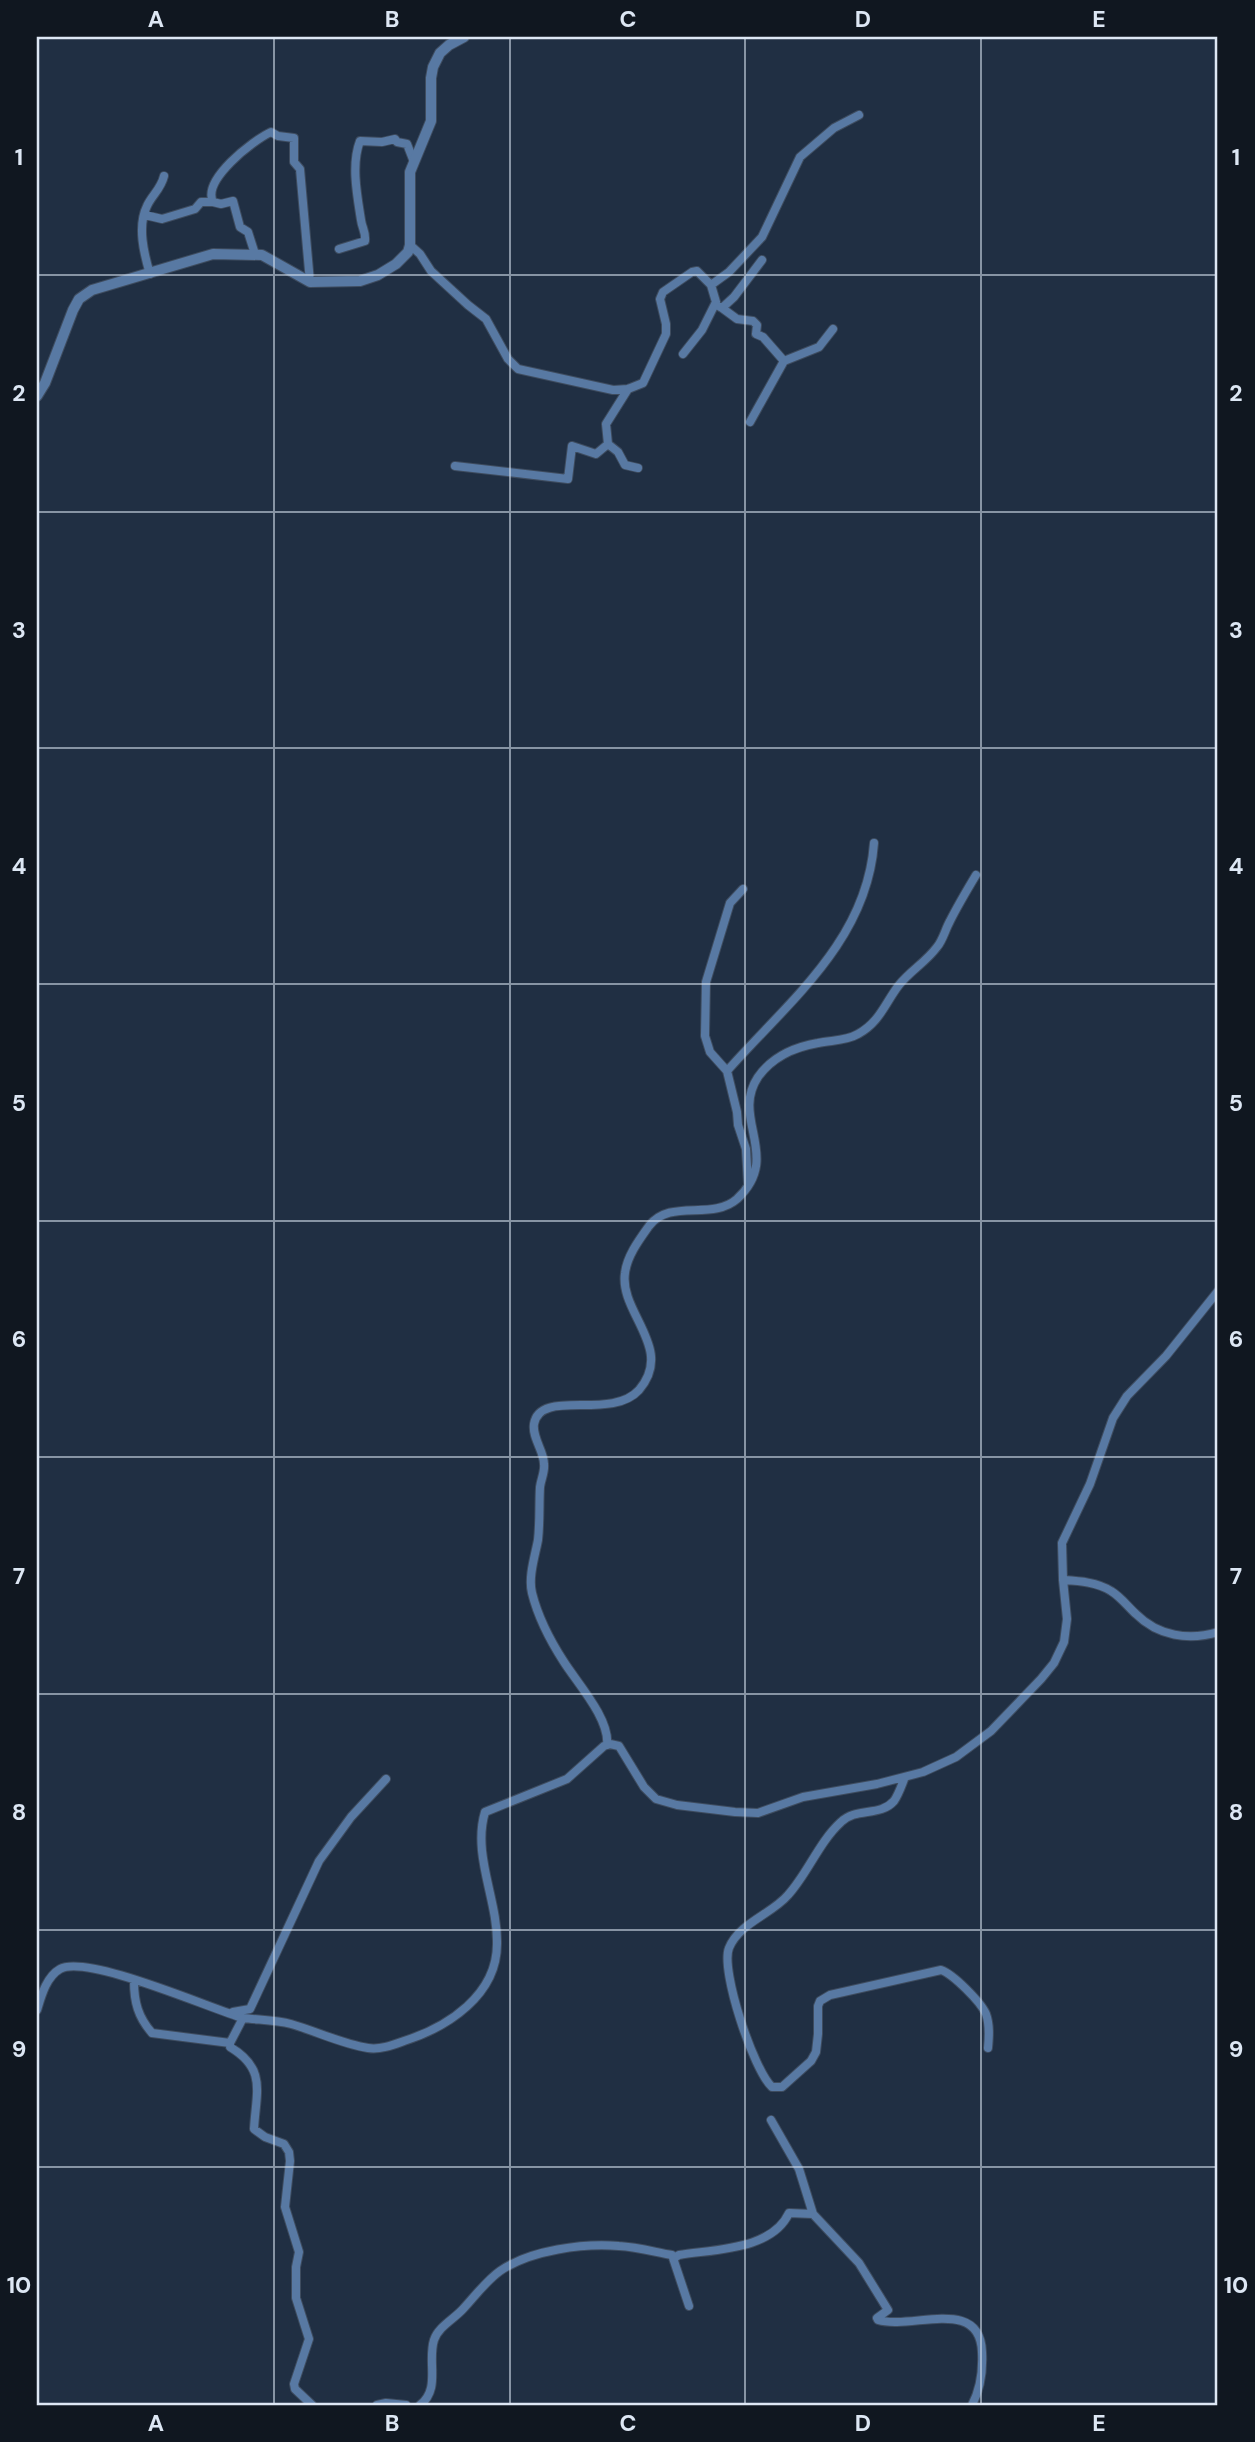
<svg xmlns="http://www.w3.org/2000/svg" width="1255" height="2442" viewBox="0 0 1255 2442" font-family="'DM Sans',sans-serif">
	<rect width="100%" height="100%" fill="#202f43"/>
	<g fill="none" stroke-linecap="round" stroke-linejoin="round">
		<!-- minor casing -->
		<g stroke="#3e4c5f" stroke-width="10">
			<path id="minor" d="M213,202L221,204L233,201L240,227L248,232L255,254
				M145,215L162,219L195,209L201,202H213C202,180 252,141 271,132L278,136L294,138V162L300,169L310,282
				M410,245L420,254L431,271L468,305L486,319L508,359L518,369L613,390L628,389L643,383L666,334V324L660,299L663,292L692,272L697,271L711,285L729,272L762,237L800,157L834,128L859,115
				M339,249L365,241C366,232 362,228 361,220C357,195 351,164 360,141L382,142L395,139L397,142L407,144L414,162
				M150,274C144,254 137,226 147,206C152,195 161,189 164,176
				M720,307L722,308L734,297L762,260
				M722,308L737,319L753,321L757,325L756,334L763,337L784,361L819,347L833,329
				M683,354L702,330L716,302L711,285
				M750,422L784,361
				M608,444L618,452L625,465L638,468
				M455,466L568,479L572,446L596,454L608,444L606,424L628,389
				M727,1071L710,1052L705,1036L706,982L730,903L743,889
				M748,1184L746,1149L738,1125L737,1112L727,1071C788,1002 867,941 874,843
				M1063,1580C1079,1581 1097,1582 1111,1591C1121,1597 1128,1607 1136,1614C1158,1636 1189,1641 1218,1632
				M607,1745C610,1719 578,1684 564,1662C551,1642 538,1617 532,1593C528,1577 535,1556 538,1540C540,1522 539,1505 540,1487C541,1479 545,1472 544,1464C544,1451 532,1438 534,1424C540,1388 611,1421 639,1390C675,1348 619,1313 625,1273C627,1256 639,1240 649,1226C670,1198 712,1221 737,1199C783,1156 730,1119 758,1077C772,1057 795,1047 818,1043C832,1040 846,1041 858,1034C880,1022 885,1003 899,985C910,971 926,962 937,947C943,940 945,930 950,921C958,905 967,890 976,875
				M905,1777C902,1784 899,1794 894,1801C880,1817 856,1807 841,1822C819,1842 808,1873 788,1895C772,1914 739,1923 729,1948C720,1970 754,2071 772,2087H782L811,2061L816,2052L818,2034V2006L820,2001L830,1995L941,1970C953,1974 981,2002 986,2014C990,2025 989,2037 988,2048
				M134,1981C134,2002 138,2017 152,2033L230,2043
				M37,2010C41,1997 46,1977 60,1969C87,1954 209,2008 243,2018L230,2043V2047C267,2069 256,2092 254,2129L265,2137L284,2144L289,2152L290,2161L285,2207L299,2252L296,2267V2298L309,2339L294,2384L295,2389L312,2405
				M233,2012L250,2009L319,1861L351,1817L386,1779
				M243,2018C259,2020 276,2020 291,2024C316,2031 342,2044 368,2048C380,2050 393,2045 404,2041C448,2027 497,1995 497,1944C498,1900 472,1855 485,1812L567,1779L604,1746L610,1744L619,1746L644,1787L656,1799L677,1805L735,1812L758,1813L803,1797L877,1784L923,1772L956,1757L991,1731L1041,1679L1054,1663L1064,1642L1067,1619L1063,1580L1062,1543L1090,1484L1113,1418L1127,1396L1166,1356L1218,1291
				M771,2120L799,2169L813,2214
				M672,2255L689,2306
				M377,2405L386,2403L406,2405
				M420,2405C441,2389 427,2362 434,2340C438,2327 454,2319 463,2309C475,2296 486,2281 500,2271C530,2250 584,2243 619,2246C637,2247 655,2252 672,2255L674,2258L679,2255C715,2249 772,2250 789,2213L813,2214L859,2263L888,2310L877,2318L878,2320C912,2330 980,2296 982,2352C983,2371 981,2388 972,2405"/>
		</g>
		<!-- tertiary casing -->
		<g stroke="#3e4c5f" stroke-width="12">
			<path id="tertiary" d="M37,396L45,383L73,310L79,299L92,290L213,254L262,255L310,282L360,281L378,275L396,264L408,252L410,245V172L431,121V78L433,67L440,53L449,45L464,37"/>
		</g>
		<!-- minor -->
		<use href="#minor" stroke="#5879a3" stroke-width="8"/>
		<!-- tertiary -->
		<use href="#tertiary" stroke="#5879a3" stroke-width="10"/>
	</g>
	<!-- grid -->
	<path fill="none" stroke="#dde7f4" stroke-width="2" stroke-opacity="0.55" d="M274,37V2405M510,37V2405M745,37V2405M981,37V2405M37,275H1218M37,512H1218M37,748H1218M37,984H1218M37,1221H1218M37,1457H1218M37,1694H1218M37,1930H1218M37,2167H1218"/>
	<!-- border -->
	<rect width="1255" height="2442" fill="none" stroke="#101720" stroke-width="77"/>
	<rect x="38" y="38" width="1178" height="2366" fill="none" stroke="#dde7f4" stroke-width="2.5"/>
	<g font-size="23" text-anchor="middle" font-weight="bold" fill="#dde7f4">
		<text x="156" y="27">A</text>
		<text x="392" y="27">B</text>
		<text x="628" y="27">C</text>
		<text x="863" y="27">D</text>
		<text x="1099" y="27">E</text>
		<text x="19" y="165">1</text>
		<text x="1236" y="165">1</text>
		<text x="19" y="401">2</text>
		<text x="1236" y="401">2</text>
		<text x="19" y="638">3</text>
		<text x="1236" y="638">3</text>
		<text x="19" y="874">4</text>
		<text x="1236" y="874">4</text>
		<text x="19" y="1111">5</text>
		<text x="1236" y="1111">5</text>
		<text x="19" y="1347">6</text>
		<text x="1236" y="1347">6</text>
		<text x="19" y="1584">7</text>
		<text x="1236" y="1584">7</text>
		<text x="19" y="1820">8</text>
		<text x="1236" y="1820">8</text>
		<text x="19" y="2057">9</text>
		<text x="1236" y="2057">9</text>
		<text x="19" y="2293">10</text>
		<text x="1236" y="2293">10</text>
		<text x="156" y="2431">A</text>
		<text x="392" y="2431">B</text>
		<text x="628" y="2431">C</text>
		<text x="863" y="2431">D</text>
		<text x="1099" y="2431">E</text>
	</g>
</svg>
